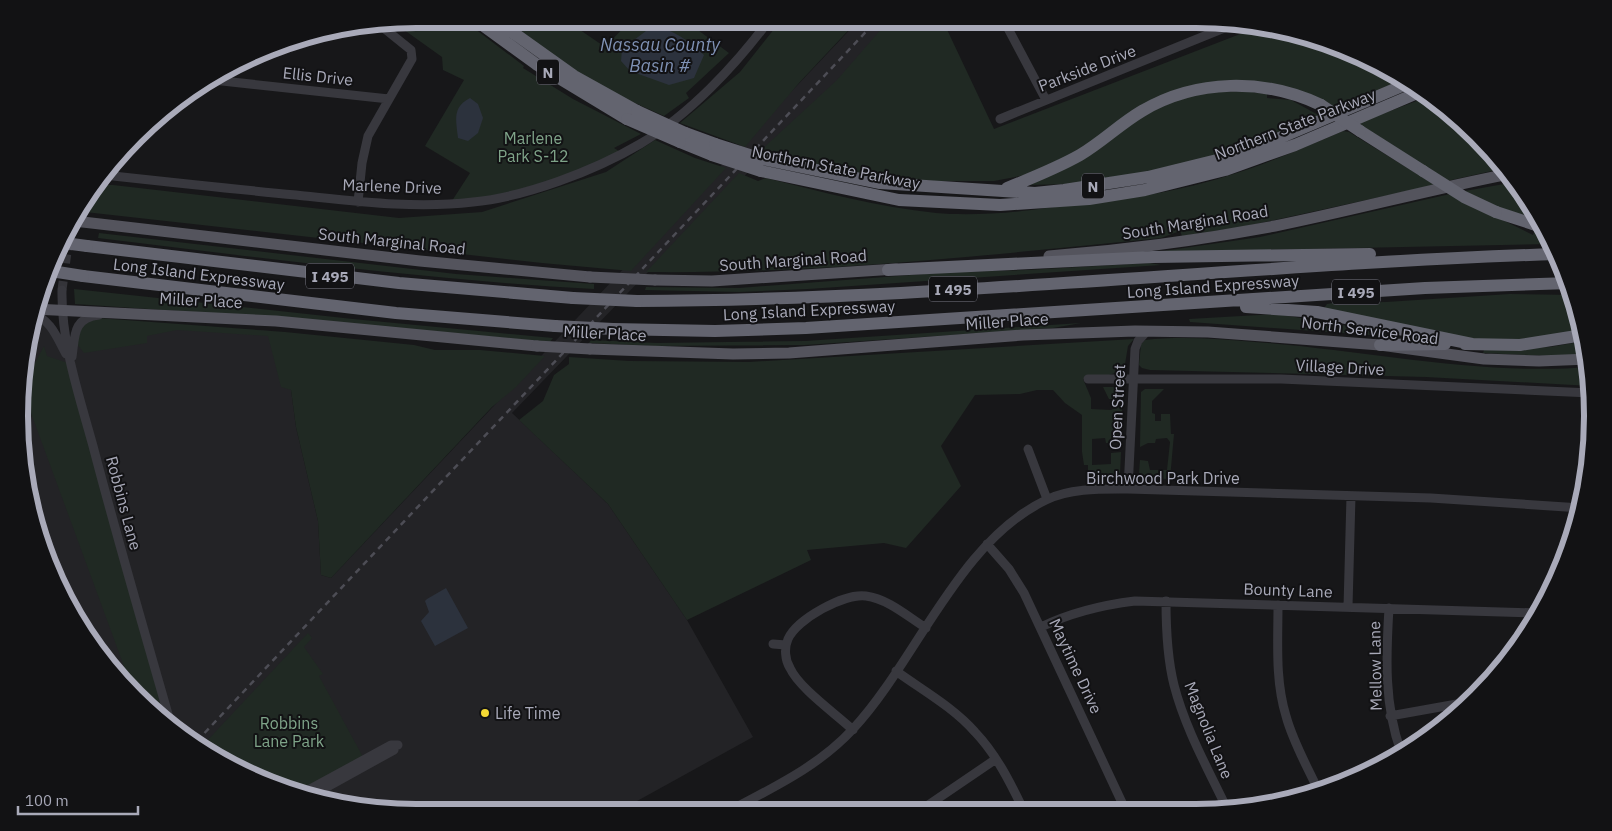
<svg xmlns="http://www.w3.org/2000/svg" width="1612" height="831" viewBox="0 0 1612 831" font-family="'IBM Plex Sans',sans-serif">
	<rect width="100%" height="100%" fill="#171719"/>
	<!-- built -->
	<path fill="#232326" d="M860,19H895L831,88L769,149L718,205L650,270L512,413L608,504L687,620L753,737L619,811H390L313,799L240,771L135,696L60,591L32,518L20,442L32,313L52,326L74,373L77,338L89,321L272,331L291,390L296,427L318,521L321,575L331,578Z"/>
	<!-- green -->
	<path fill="#202923" d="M416,19H462L524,66L523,68L573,99L641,134L614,148L622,153L543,187L450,204L470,173L425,146L464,80L443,70L442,57L393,22Z
		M501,19H564L605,47L632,19H683L729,53L686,93L689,98L664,116L626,99L569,69Z
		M782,19H859L799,83L745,147L680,123L740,72Z
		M890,19H942L994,129L1261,26C1313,35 1359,52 1404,80L1336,109L1312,96L1189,87L1072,155L1031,174L994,181H934L875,177L813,167L760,151L837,80Z
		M1244,91L1267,94V98L1291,100L1322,117L1201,160L1133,176L1070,184L1028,185L1141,117L1178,99L1211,92Z
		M1430,96L1495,154L1505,168L1447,181L1358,123Z
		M1343,131L1349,132L1435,185L1242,227L1182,236L1180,231L1161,238C990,255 818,274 646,272L739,173L758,181L766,178C822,192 878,207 936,213C969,216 1013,213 1046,208C1107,201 1168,195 1227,176C1267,164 1305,147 1343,131Z
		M655,140L695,158L726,168L631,271L542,263L85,212L89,192L95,185H113L399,218L482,212L606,172Z
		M1515,182L1543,223L1501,210L1465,191Z
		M1450,194L1533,235L1534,232L1549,236L1552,244L1156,252L1260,237Z
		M99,233L456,274L594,284V289C428,280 263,258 98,238Z
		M1150,263L1161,265L808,289L739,292L645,290L646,287L739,288L951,272L1027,270Z
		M74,289L353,319L553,338L550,342L296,319L75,304Z
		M1510,294L1574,295L1582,331C1553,337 1524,341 1494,341C1437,339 1380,320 1324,308L1327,304L1333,303L1386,302Z
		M1276,314L1338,324L1398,337L1190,322L1189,319Z
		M98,318L285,332L414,345L435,350H480L545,356L516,387L492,407L331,578L321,575L318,521L296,427L291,390L281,387L268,336L177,330L147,336V343L84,353L77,344L82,323Z
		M1081,323L1053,328L805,345L656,346L589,343L591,340L657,343L805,341Z
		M1134,339L1128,346L1124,370L1100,378L1083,379L1091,398V409L1111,410L1121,405L1113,404L1115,399H1109L1103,387H1116L1122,392L1118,390L1115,393L1118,396L1123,394L1120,443H1106L1105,438L1092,439V465L1111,464V453L1121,452L1120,475L1117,477L1088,478V465H1084L1082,452V415L1065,403L1053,390H1037L1020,394L975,395L941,446L961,486L906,548L884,543L807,550L811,560L687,620L608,504L519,420L543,401L554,375L569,364V357L629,361L749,362Z
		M1145,340C1181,336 1219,339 1255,342C1366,350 1478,376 1590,367L1591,386L1426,377L1150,370L1142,368L1139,365L1141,344Z
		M1585,341L1588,354L1549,356L1483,353L1484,350L1550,347Z
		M44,346L47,356L71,364L170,721C146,704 130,700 125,669L24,394L26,380Z
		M1145,389H1164L1152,401V413L1155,414V421H1161V414H1170L1171,434H1174L1170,479L1145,478L1139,473L1140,460L1148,461L1150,470H1167L1170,442L1167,438L1156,439L1155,443H1148L1140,447L1141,392Z
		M308,633L312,638L304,647L323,674L319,676L363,757L299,793L240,771L203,745Z"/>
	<!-- water -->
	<path fill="#2c323d" d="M654,25C675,31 689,41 704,55L694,78L669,85L630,71L621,61L622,49Z
		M470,98L478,104L483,118L478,133L468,141L458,138C456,120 452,107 470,98Z
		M446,588L468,628L435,646L421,621L429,612L425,601L427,599Z"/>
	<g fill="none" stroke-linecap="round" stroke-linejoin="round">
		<!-- minor-tunnel -->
		<path stroke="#343439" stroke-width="9" stroke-dasharray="9 4.5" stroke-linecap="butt" d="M62,290L70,229"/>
		<!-- minor -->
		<path stroke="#38383e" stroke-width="9" d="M1003,19L1046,100
			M213,80L389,99
			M1000,119L1239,22
			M104,175C168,182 232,189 296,195C355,201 414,209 473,202C525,197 594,171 640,144C689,115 736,65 770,19
			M358,202L362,163L368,136L412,59L411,50L380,25
			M62,290C61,343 79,395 93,446C117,538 144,630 170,721
			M32,314C51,319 57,338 66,354
			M72,357C75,335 73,318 99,315
			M1088,379H1281L1591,393
			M1028,449L1047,499
			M1128,489L1135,349L1138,341L1147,331
			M987,544L1009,569L1024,593L1125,809
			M1166,601C1166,629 1167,657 1174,685C1185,728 1208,769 1227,809
			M1278,605C1278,642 1275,680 1286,716C1293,742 1307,766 1318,790
			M1348,607L1351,496
			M1389,608C1386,657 1384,705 1401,752
			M1041,627C1072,612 1102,605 1135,601L1538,613
			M773,644L786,645
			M896,671C922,690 953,707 975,732C996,754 1010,782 1023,809
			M1390,716L1468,702
			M853,730C836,714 799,688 790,668C785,660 784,648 788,639C797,619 844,593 866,596C888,599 907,616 926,628
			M301,794L391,745H398
			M309,797L394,750
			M731,810C774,787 819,766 853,729C917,660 958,542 1046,500C1070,488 1102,489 1128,489L1431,498L1581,508
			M921,810L996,759"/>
		<!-- major -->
		<path stroke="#54545d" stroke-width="11" d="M74,221L420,261L590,277
			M1049,256C1125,250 1200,240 1275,226C1354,210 1431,189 1509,174
			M655,280L712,281L896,269
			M34,309L276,321L537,346
			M590,349L733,354L789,353L1023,335L1135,331L1208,332L1380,345L1484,359L1539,361L1589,359"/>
		<!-- highway -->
		<path stroke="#63646f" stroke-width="12" d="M474,19L536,64L627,119
			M494,19L574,76L637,111
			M1360,131L1423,171
			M685,133L715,144
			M680,142L712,155
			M762,159L880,183L1035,193L1064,190L1148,177L1217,160L1270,142L1409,83
			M761,171L899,200L1000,205L1089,199L1145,190L1225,170L1295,145L1422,91
			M1007,188C1032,178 1057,168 1080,155C1102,142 1120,124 1142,111C1196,79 1264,78 1321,105
			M1496,212L1545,228
			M87,246L399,283L573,298
			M888,270L1153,257L1370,254
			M83,276L396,313L555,326
			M637,301C944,300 1250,264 1557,254
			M1246,307L1317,312L1472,344
			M613,329L715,331L806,328L1425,288L1570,283
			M1465,344L1520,345L1583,335
			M1380,345L1445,344"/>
		<!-- rail -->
		<path stroke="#4d4d55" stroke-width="2.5" stroke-dasharray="6 5" stroke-linecap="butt" d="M197,741L878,19"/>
		<!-- major-bridge -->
		<path stroke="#54545d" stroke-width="11" d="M590,277L655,280
			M537,346L590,349"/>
		<!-- highway-bridge -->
		<path stroke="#63646f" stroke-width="12" d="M1321,105L1360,131
			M637,111L685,133
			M627,119L680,142
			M715,144L762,159
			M712,155L761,171
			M1423,171L1464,197L1496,212
			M64,243L87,246
			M51,271L83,276
			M573,298L637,301
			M555,326L613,329"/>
	</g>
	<!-- markers -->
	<circle fill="#f4d934" stroke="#121214" stroke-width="2" cx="485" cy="713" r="5"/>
	<g text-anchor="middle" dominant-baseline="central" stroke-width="4" stroke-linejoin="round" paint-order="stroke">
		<!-- shield labels -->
		<g fill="#121214" stroke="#7c7c88" stroke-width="1">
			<rect x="537" y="59.5" width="22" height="25" rx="4"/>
			<rect x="1082" y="173.5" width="22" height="25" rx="4"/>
			<rect x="306" y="263.5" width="48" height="25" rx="4"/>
			<rect x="929" y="276.5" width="48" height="25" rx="4"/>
			<rect x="1332" y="279.5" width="48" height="25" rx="4"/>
		</g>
		<g font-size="15" font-weight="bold" fill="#a9aab9">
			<text x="548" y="72">N</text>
			<text x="1093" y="186">N</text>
			<text x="330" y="276">I 495</text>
			<text x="953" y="289">I 495</text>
			<text x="1356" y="292">I 495</text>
		</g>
		<!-- street labels -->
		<g font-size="16" fill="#a9aab9" stroke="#121214">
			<text transform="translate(1087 68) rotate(-21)">Parkside Drive</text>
			<text transform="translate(318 76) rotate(6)">Ellis Drive</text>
			<text transform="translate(1295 124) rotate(-21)">Northern State Parkway</text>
			<text transform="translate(836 167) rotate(11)">Northern State Parkway</text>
			<text transform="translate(392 186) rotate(2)">Marlene Drive</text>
			<text transform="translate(1195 222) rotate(-9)">South Marginal Road</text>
			<text transform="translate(392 241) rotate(6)">South Marginal Road</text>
			<text transform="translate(793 260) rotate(-4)">South Marginal Road</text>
			<text transform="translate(199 274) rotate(7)">Long Island Expressway</text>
			<text transform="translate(1213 286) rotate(-4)">Long Island Expressway</text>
			<text transform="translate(201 300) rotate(3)">Miller Place</text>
			<text transform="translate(809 310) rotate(-3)">Long Island Expressway</text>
			<text transform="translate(1007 321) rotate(-4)">Miller Place</text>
			<text transform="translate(1370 330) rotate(7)">North Service Road</text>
			<text transform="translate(605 333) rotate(3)">Miller Place</text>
			<text transform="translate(1340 367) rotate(3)">Village Drive</text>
			<text transform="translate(1117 407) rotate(-87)">Open Street</text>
			<text x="1163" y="478">Birchwood Park Drive</text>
			<text transform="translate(124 503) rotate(75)">Robbins Lane</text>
			<text transform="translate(1288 590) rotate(2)">Bounty Lane</text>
			<text transform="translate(1076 666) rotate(65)">Maytime Drive</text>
			<text transform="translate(1375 666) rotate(-91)">Mellow Lane</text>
			<text transform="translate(1209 730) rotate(68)">Magnolia Lane</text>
		</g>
		<!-- park labels -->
		<g font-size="16" fill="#7fa489" stroke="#121214">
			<text x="533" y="138">Marlene<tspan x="533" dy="18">Park S-12</tspan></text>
			<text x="289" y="723">Robbins<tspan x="289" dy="18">Lane Park</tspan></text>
		</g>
		<!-- poi labels -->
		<g font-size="16" fill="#a9aab9" stroke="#121214" text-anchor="start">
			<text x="495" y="713">Life Time</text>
		</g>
		<!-- water labels -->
		<g font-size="18" font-style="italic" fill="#7f91b4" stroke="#121214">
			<text x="660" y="44">Nassau County<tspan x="660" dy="21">Basin #</tspan></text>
		</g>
	</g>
	<!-- crop -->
	<path d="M0 0H1612V831H0ZM416 28H1196A388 388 0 0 1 1584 416V416A388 388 0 0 1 1196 804H416A388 388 0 0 1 28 416V416A388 388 0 0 1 416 28Z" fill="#121214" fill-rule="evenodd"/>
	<path fill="none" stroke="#a9aab9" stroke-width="6" d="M416 28H1196A388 388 0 0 1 1584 416V416A388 388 0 0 1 1196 804H416A388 388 0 0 1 28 416V416A388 388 0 0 1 416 28Z"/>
	<!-- scale -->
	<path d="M18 806v8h120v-8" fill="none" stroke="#a9aab9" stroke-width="2.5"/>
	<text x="25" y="806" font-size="15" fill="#a9aab9" stroke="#121214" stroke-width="4" paint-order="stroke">100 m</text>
</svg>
